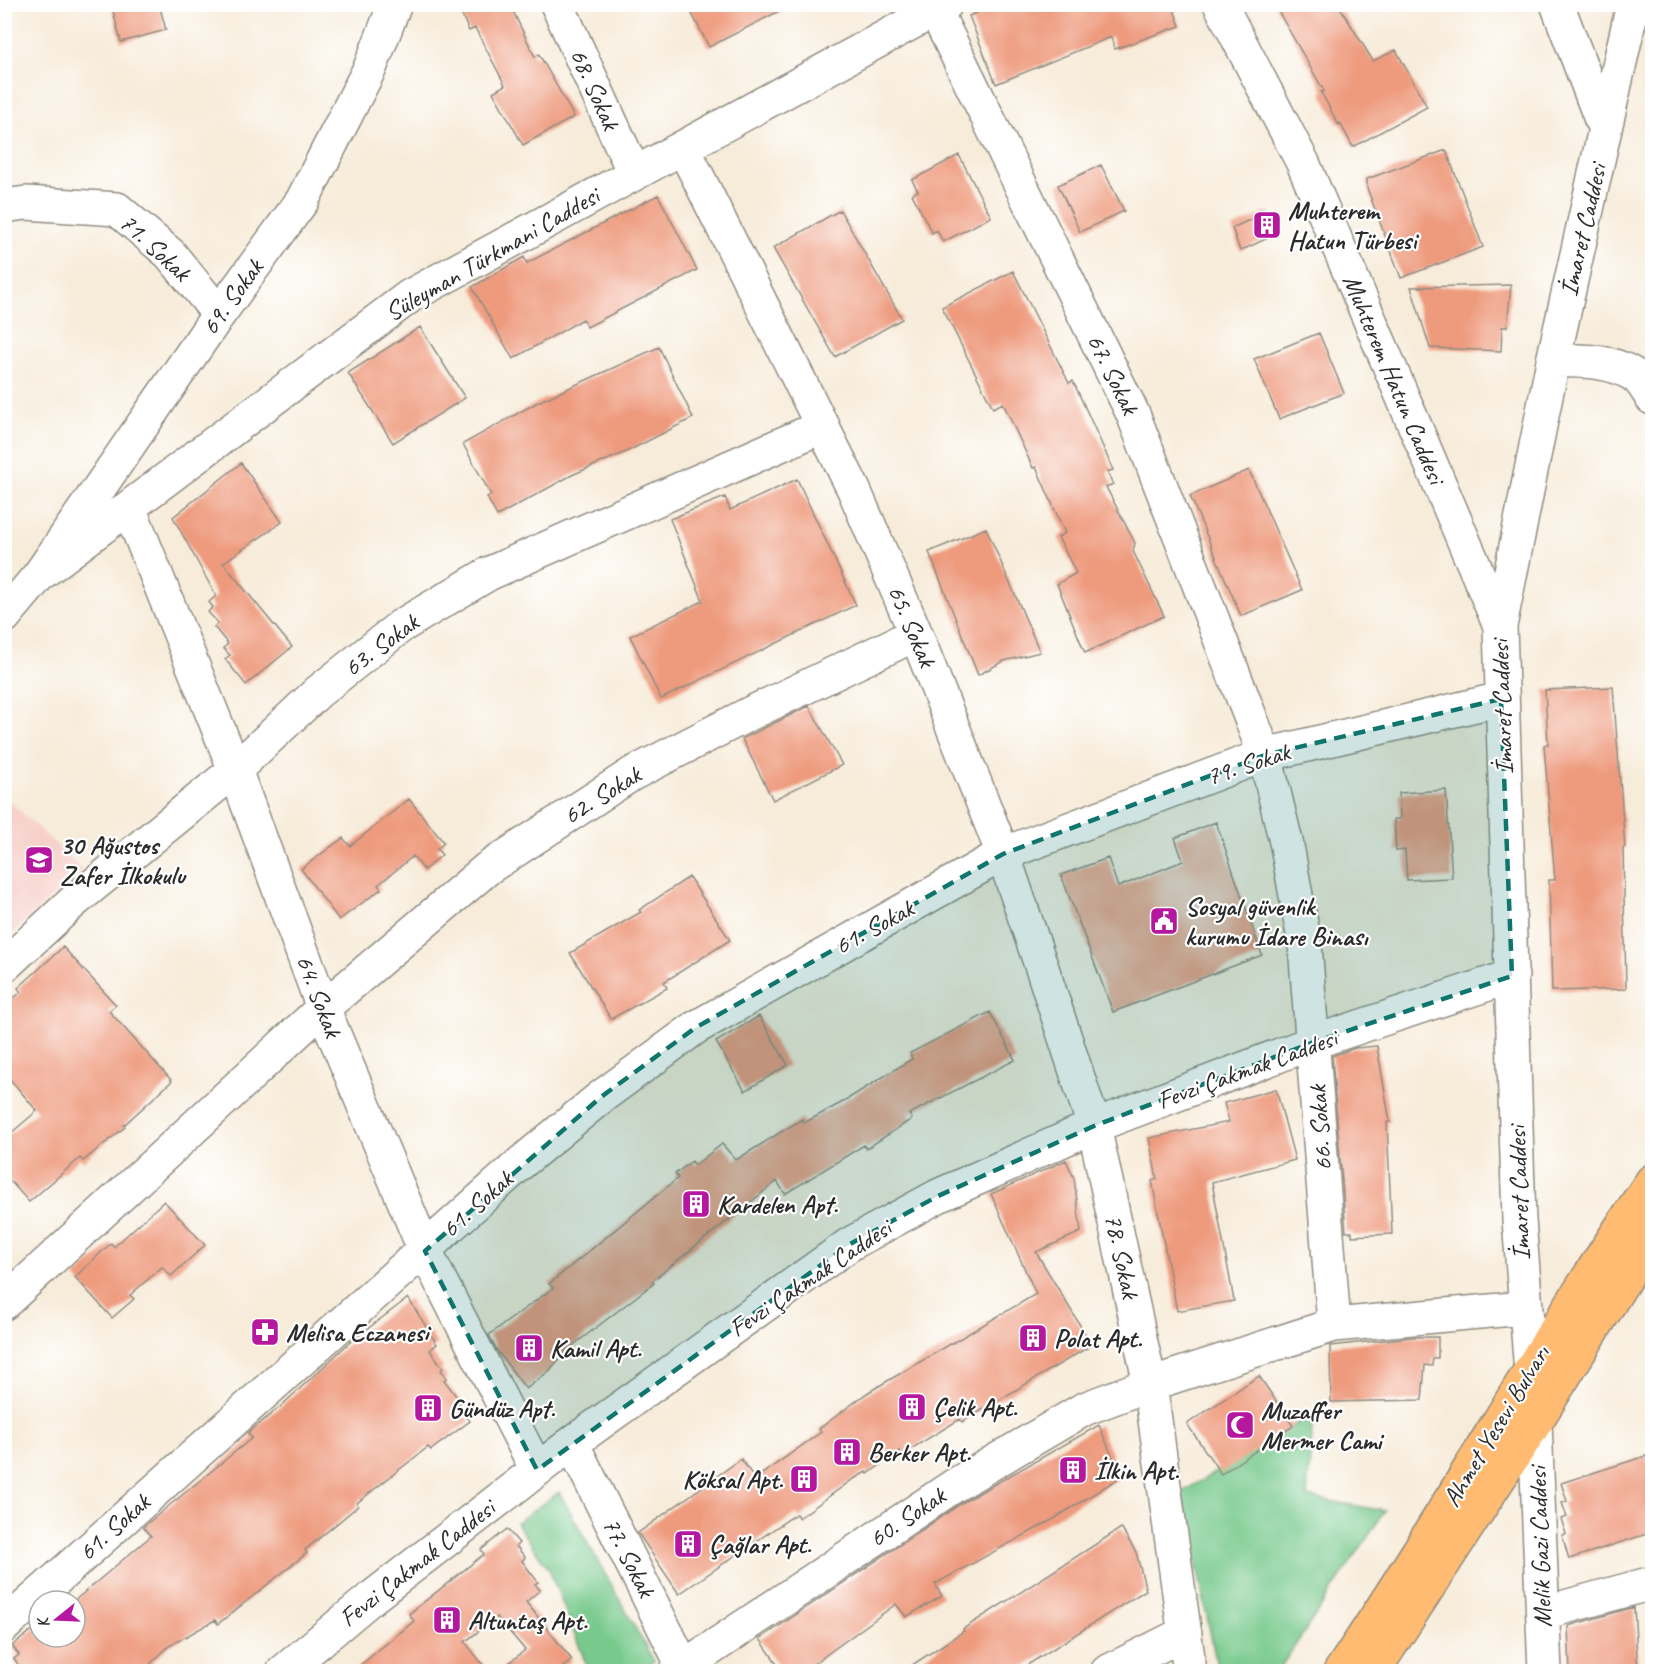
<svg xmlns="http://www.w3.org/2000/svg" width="1657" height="1676" viewBox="0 0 1657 1676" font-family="Caveat,sans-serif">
	<rect width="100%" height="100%" fill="#fff"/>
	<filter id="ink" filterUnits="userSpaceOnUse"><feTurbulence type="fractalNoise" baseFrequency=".0167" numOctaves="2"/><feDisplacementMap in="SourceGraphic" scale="12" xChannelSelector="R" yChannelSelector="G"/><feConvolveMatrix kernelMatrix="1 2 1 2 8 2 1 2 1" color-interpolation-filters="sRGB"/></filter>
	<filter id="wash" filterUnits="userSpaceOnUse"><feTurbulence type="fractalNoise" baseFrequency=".008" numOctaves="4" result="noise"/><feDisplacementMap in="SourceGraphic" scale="24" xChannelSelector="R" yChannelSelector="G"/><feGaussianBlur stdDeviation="1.35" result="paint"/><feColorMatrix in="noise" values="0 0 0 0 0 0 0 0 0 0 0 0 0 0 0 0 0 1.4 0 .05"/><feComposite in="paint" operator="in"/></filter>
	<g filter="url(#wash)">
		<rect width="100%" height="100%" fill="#f7ecda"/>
		<!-- built -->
		<path fill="#f7d0ca" d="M4,796L83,870L5,939H4Z"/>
		<!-- green -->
		<path fill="#77c98c" stroke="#517a5c" stroke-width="1.5" d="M1313,1414L1307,1497L1385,1511L1278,1671H1218L1182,1492Z
			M559,1492L654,1661L641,1671H589L549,1569L516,1523Z"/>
		<g id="blocks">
			<!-- building -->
			<path fill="#ee9a7d" d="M111,4H159L166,30L121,42Z
				M457,4H528L513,11L535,57L539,54L574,117L523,145L493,92L505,85L475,28L469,31Z
				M687,4H793L709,47Z
				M997,4H1172L1180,26L1115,49L1111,37L996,84L969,16Z
				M1274,4H1338L1373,61L1396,50L1427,107L1353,147L1340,123L1338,124L1321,92L1324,91Z
				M1446,150L1483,247L1401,278L1367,188V179Z
				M959,155L991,217L943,242L937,230L932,233L912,194L918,191L912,180Z
				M1101,165L1124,211L1080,232L1058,185Z
				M658,195L697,270L587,327L583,319L513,359L472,287L524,257L527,263Z
				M840,210L902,319L835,357L773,248Z
				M1269,211L1279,233L1240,251L1232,228Z
				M1013,271L1069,383L1073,381L1104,449L1113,470L1107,472L1113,484L1106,487L1135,543L1133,551L1164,616L1085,653L1057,584L1076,573L1058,537L1065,533L1036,467L1033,468L1003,403L993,408L942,307Z
				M1511,285L1507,327H1502L1501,351L1430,348L1411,287Z
				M420,327L465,398L393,443L348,373Z
				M1319,333L1344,393L1279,419L1254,359Z
				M659,347L693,418L626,452L572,475L497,516L487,497L491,495L463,444L538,402Z
				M241,463L282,522L223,563L292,647L246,685L225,659L230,655L223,648L228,644L214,627L218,623L208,612L213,607L209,602L216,596L173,517Z
				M1249,470L1302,590L1241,616L1190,496Z
				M797,479L856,605L661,699L630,636L703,601L670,519L725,497L730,510Z
				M986,528L1040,652L1004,661L978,675L929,552Z
				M1613,687L1625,847L1623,848L1626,989L1552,991L1549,880H1555L1544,745L1548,744L1545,690Z
				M809,706L842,765L773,800L742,739Z
				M1446,790L1452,878L1407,880L1405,850L1396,851L1394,819H1400L1399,793Z
				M409,799L444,843L437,849L442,855L424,870L413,856L378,885L381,889L339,920L301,869L343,838L350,846Z
				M1216,822L1262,955L1113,1012L1061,875L1108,858L1118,887L1183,861L1175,838Z
				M689,877L730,940L664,982L667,988L611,1019L570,953L641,912L639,910Z
				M63,947L116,1005L109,1011L172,1081L124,1125L125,1127L83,1161L80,1158L29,1202L4,1174V1139L37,1111L4,1072V1006L21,992L18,988Z
				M990,1012L1015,1060L909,1114L912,1119L866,1149L864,1145L785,1194L777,1181L652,1281L654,1283L567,1350L549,1371L526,1389L498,1352L489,1335L553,1288L549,1284L678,1178L675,1174L692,1161L695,1165L722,1144L736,1160L802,1119L804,1123L841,1103L912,1059L910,1053Z
				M759,1016L788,1065L745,1091L716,1042Z
				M1377,1046L1390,1122H1387L1392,1234L1352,1236V1232H1346L1332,1056L1355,1048Z
				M1276,1089L1295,1160L1212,1182L1234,1301L1177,1311L1152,1181L1157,1179L1149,1138L1229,1122L1224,1103Z
				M1066,1160L1074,1178L1081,1232L1036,1252L1092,1345L962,1422L960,1419L901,1455L899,1451L868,1474L866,1472L852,1480L799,1518L796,1514L679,1594L638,1533L741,1459L755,1479L821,1432L819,1429L867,1393L1036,1294L991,1194Z
				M164,1201L205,1245L171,1276L162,1267L130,1295L134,1299L112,1318L75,1277L111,1243L114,1247Z
				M408,1298L437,1344L430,1350L443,1368L441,1370L447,1378L444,1380L461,1402L458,1405L470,1421L431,1450L428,1447L357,1503L358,1506L305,1550L307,1553L218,1624L215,1620L169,1646L143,1671H23L14,1659L19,1655L12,1646L39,1625V1637H75L74,1601L151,1536L143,1527L252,1438L248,1433L280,1407L349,1343Z
				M1412,1337H1438V1358H1433L1432,1366L1425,1365L1422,1400L1331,1402L1330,1346Z
				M1259,1376L1293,1426L1221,1474L1187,1424Z
				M1099,1425L1121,1477L1052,1520L935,1584L942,1596L906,1617L896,1604L804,1671H782L760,1639L965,1501Z
				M1646,1456L1653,1477V1532L1569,1559L1562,1535L1566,1534L1561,1519L1567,1517L1562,1503L1567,1501L1561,1483Z
				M1121,1528L1136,1552L1146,1590L1018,1671H903L964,1631L963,1629Z
				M507,1529L519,1543L516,1546L525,1557L522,1561L538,1582L535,1584L540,1590L526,1602L572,1660L558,1671H499L525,1650L497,1617L465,1642L488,1671H353L414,1621L409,1614L484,1554L481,1550Z
				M1634,1607L1638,1671H1570L1568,1626Z"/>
		</g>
	</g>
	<g filter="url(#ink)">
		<use href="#blocks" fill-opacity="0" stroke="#918c82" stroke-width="1.5"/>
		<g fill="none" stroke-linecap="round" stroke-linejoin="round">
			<!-- minor casing -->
			<g stroke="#918c82" stroke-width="36">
				<path id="minor" d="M557,4L634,173
					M932,4L1133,414L1265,755L1287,846L1305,945L1334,1325
					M1220,4L1303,163L1500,626
					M1557,4L1605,130
					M683,147L854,490L916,634L1003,854L1044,974L1094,1126L1150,1384L1190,1672
					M4,206L26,203L117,209L170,254L219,314
					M1553,361C1581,360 1615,360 1638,378C1643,383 1648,392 1652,398
					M130,510L235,770L323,1008L425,1251L537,1470
					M40,574L410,296L946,4
					M4,617L40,574L219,314L302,201L370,68L395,4
					M4,966L73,902L235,770L318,692L401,626L488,574L823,426
					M4,1303L323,1008L488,868L632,774L749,714L916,634
					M572,1443L686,1672
					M1543,1613L1652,1583
					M4,1626L522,1162L601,1097L695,1028L1003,854L1265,755L1501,699
					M283,1672L370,1599L572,1443L850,1244L938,1196L1094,1126L1314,1042L1512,976
					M676,1672L955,1485L1084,1409L1150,1384L1334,1325L1524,1308
					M1107,1672L1185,1633
					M1545,1672L1535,1423L1519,1220L1500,626L1553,361L1633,4"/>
			</g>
			<!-- major casing -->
			<g stroke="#918c82" stroke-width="36">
				<path id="major" d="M1340,1672C1449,1511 1543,1341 1652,1181
					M1373,1672L1535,1423L1652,1235"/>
			</g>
			<!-- minor -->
			<use href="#minor" stroke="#fff" stroke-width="33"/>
			<!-- major -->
			<use href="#major" stroke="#febb71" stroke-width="33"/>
		</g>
	</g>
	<!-- marked area -->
	<path fill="#0f766e" fill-opacity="0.2" stroke="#0f766e" stroke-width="4.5" stroke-dasharray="12 8" stroke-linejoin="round" d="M1501,699L1512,976L1314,1042L1094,1126L938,1196L850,1244L537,1470L425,1251L601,1097L695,1028L1003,854L1265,755Z"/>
	<!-- icons -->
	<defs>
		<g id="building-square" transform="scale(1.5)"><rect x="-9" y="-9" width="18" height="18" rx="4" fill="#b5179e" stroke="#fff"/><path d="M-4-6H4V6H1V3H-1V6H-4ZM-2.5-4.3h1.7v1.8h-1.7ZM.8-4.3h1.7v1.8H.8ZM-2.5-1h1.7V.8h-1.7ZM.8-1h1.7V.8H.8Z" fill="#fff"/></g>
		<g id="school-square" transform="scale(1.5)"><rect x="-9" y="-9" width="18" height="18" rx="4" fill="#b5179e" stroke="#fff"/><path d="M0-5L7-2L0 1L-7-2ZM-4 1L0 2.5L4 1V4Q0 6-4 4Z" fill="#fff"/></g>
		<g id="civic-square" transform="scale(1.5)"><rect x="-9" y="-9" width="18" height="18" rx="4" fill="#b5179e" stroke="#fff"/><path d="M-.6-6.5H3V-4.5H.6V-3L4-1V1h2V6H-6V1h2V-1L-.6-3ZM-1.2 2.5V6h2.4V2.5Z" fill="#fff"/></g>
		<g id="pharmacy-square" transform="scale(1.5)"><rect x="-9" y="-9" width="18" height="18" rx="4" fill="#b5179e" stroke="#fff"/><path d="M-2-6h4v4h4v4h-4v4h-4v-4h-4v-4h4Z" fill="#fff"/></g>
		<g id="mosque-square" transform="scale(1.5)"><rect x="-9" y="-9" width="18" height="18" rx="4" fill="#b5179e" stroke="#fff"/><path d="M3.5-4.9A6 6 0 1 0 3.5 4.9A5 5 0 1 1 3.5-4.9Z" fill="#fff"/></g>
	</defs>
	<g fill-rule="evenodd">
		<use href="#building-square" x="1267" y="225"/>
		<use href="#school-square" x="39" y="860"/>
		<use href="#civic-square" x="1164" y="921"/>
		<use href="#building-square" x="696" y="1204"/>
		<use href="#pharmacy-square" x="265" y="1332"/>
		<use href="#building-square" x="1033" y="1338"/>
		<use href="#building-square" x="529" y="1348"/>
		<use href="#building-square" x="912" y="1407"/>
		<use href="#building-square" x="428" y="1408"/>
		<use href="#mosque-square" x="1240" y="1425"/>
		<use href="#building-square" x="847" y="1452"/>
		<use href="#building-square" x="1073" y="1470"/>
		<use href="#building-square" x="804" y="1479"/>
		<use href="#building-square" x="688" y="1544"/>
		<use href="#building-square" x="447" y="1620"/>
	</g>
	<g text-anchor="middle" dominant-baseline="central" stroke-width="4.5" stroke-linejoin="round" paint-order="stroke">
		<!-- street labels -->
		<g font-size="26" fill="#2b2b2b" stroke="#fff">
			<text transform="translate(595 89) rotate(66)">68. Sokak</text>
			<text transform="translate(1583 230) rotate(-77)">İmaret Caddesi</text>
			<text transform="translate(155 247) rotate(43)">71. Sokak</text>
			<text transform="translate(492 254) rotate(-30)">Süleyman Türkmani Caddesi</text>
			<text transform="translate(232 297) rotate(-54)">69. Sokak</text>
			<text transform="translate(1113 374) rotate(64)">67. Sokak</text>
			<text transform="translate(1394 379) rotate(67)">Muhterem Hatun Caddesi</text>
			<text transform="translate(912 626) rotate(67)">65. Sokak</text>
			<text transform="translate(381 645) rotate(-37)">63. Sokak</text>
			<text transform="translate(1502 707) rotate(-92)">İmaret Caddesi</text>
			<text transform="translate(1248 764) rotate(-18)">79. Sokak</text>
			<text transform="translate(602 795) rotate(-32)">62. Sokak</text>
			<text transform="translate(874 927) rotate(-29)">61. Sokak</text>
			<text transform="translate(319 996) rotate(69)">64. Sokak</text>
			<text transform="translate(1247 1069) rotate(-20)">Fevzi Çakmak Caddesi</text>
			<text transform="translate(1320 1128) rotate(-94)">66. Sokak</text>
			<text transform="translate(1519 1193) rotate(-92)">İmaret Caddesi</text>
			<text transform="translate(477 1204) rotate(-42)">61. Sokak</text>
			<text transform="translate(1122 1256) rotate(78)">78. Sokak</text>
			<text transform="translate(810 1278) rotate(-34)">Fevzi Çakmak Caddesi</text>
			<text transform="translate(1496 1426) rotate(-59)">Ahmet Yesevi Bulvarı</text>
			<text transform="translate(907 1517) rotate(-34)">60. Sokak</text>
			<text transform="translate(114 1527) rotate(-42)">61. Sokak</text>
			<text transform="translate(1540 1547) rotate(-92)">Melik Gazi Caddesi</text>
			<text transform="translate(629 1557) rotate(63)">77. Sokak</text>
			<text transform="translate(417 1563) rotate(-38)">Fevzi Çakmak Caddesi</text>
		</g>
		<!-- poi labels -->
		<g font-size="26" font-weight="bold" fill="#2b2b2b" stroke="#fff" text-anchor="start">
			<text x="1288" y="210">Muhterem<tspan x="1288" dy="30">Hatun Türbesi</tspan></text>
			<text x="60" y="845">30 Ağustos<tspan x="60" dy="30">Zafer İlkokulu</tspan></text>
			<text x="1185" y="906">Sosyal güvenlik<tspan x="1185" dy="30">kurumu İdare Binası</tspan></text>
			<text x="717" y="1204">Kardelen Apt.</text>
			<text x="286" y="1332">Melisa Eczanesi</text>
			<text x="1054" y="1338">Polat Apt.</text>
			<text x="550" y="1348">Kamil Apt.</text>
			<text x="933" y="1407">Çelik Apt.</text>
			<text x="449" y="1408">Gündüz Apt.</text>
			<text x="1261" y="1410">Muzaffer<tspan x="1261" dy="30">Mermer Cami</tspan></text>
			<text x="868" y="1452">Berker Apt.</text>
			<text x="1094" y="1470">İlkin Apt.</text>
			<text x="783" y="1479" text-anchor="end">Köksal Apt.</text>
			<text x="709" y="1544">Çağlar Apt.</text>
			<text x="468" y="1620">Altuntaş Apt.</text>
		</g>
	</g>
	<!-- margin -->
	<rect width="1657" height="1676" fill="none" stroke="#fff" stroke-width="24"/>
	<!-- north arrow -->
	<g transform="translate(57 1619) rotate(252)"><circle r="28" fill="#ffffff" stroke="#aaaaaa" stroke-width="1.5"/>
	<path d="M0-4.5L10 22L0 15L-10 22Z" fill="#b5179e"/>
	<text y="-9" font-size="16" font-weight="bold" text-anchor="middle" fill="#2b2b2b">K</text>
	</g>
</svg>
